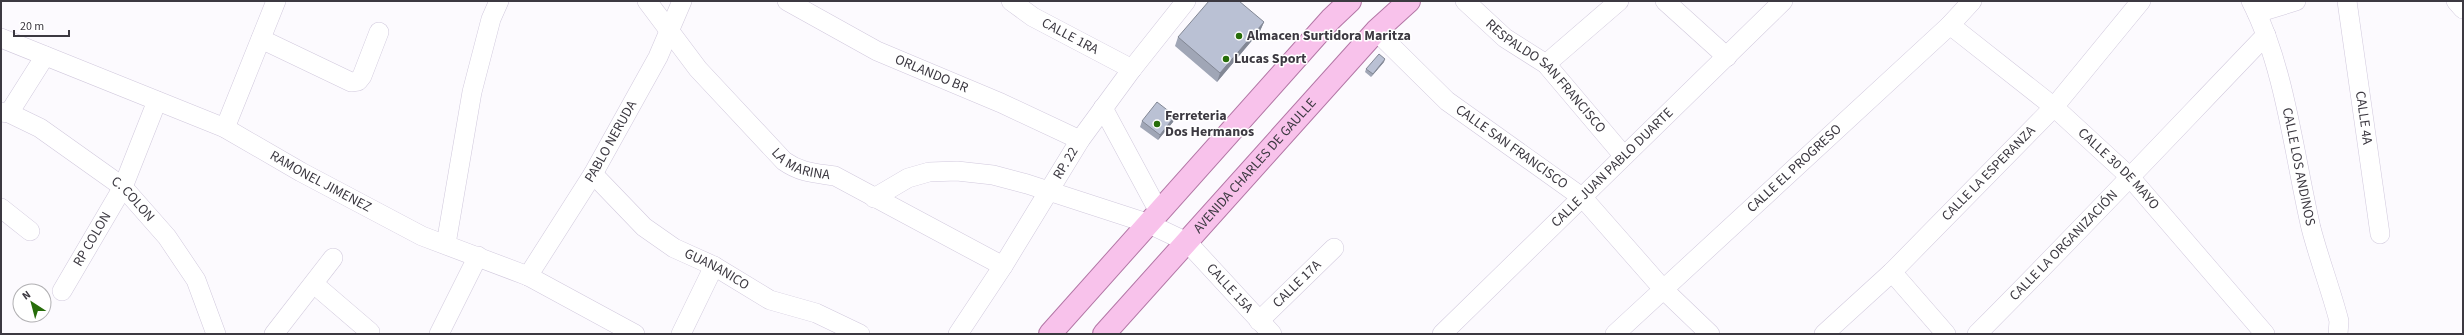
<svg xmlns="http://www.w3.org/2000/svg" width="2464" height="335" viewBox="0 0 2464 335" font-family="'Source Sans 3',sans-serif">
	<rect width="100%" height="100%" fill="#fcfafe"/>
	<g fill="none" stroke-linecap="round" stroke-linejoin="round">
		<!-- minor casing -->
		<g stroke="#d1c9dd" stroke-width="20">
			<g id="minor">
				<path id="s1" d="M647,1L698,69L784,161C801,173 815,173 835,176L1003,266"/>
				<path id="s2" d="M787,1L877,51L1001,103L1080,140"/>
				<path id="s3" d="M1011,1L1033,17L1132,69"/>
				<path id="s4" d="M1465,1L1505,38L1546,64L1623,155"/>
				<path d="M1665,1L1727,57"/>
				<path id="s5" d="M2251,1C2285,67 2294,155 2311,228C2319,259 2331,290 2339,321L2338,334"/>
				<path id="s6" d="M2347,1L2380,234"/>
				<path d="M2456,1L2463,9"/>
				<path d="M2257,13L2296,1"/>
				<path id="s7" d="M1950,25L2054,107L2129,176L2265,334"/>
				<path id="s8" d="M1376,31L1447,101L1583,198L1663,289L1710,334"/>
				<path id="s9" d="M1,38L225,128L301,172L422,236L528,276L635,334"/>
				<path d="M261,39L351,82L358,81L362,76L379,32"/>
				<path d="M1546,64L1619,1"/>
				<path d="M1103,108L1158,210"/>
				<path id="s10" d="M1,112L9,113L40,128L123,187L167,237L196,280L216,334"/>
				<path d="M9,113L45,56"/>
				<path d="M225,128L276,1"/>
				<path id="s11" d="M593,174L644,227L674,248L714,266L770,300L816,313L860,334"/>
				<path id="s12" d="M874,198L908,178L929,172L957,171L993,175L1027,184L1147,223L1187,242L1272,334"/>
				<path d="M1,208L30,231"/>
				<path d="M446,244L472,92L491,19L499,1"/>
				<path d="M1892,272L1946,334"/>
				<path id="s13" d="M528,276L593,174L658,57L682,1"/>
				<path d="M314,284L370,332"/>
				<path id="s14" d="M62,291L123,187L157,101"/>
				<path id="s15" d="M1259,321L1334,248"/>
				<path d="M274,334L333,258"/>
				<path d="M439,334L478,256"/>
				<path d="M681,334L714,266"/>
				<path id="s16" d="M958,334L1003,266L1080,140L1132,69L1186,1"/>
				<path id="s17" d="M1442,334L1783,1"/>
				<path id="s18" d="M1615,334L1950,25L1972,1"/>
				<path id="s19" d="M1824,334L1892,272L2054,107L2141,1"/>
				<path id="s20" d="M1977,334C2075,236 2170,135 2266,35"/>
			</g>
		</g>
		<!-- primary casing -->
		<g stroke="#b377a6" stroke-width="24">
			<g id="primary">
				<path d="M1050,334L1331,19L1350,1"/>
				<path id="s21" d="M1104,334L1376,31L1409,1"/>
			</g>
		</g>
		<!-- minor -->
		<use href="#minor" stroke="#fff" stroke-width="19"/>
		<!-- primary -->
		<use href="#primary" stroke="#f8c2eb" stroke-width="22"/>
	</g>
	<!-- wall -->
	<path fill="#a0a6b6" d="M1264,22L1260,31L1217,82L1175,46L1178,37Z
		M1384,62L1371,77L1365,72L1366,69Z
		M1175,116L1173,122L1158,140L1140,127L1142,121Z"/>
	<!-- shaded-wall -->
	<path fill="#828794" d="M1264,22L1260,31L1217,82L1220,73Z
		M1385,59L1384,62L1371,77L1373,74Z
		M1175,116L1173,122L1158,140L1160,135Z"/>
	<!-- building -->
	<path fill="#bac1d4" stroke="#828794" d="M1209,1H1239L1264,22L1220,73L1178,37Z
		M1379,54L1385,59L1373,74L1366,69Z
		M1157,102L1175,116L1160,135L1142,121Z"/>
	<!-- markers -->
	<g fill="#276d0a" stroke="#fff" stroke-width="1.5">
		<circle cx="1239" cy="36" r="4"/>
		<circle cx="1226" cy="59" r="4"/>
		<circle cx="1157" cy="124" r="4"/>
	</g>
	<g text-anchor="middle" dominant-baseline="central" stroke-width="3" stroke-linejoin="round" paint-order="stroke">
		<!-- poi labels -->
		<g font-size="14" font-weight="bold" fill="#3c3941" stroke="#fff" text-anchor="start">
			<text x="1247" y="36">Almacen Surtidora Maritza</text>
			<text x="1234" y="59">Lucas Sport</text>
			<text x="1165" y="116">Ferreteria<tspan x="1165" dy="16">Dos Hermanos</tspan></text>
		</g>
		<!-- street labels -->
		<g font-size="14" fill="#3c3941" stroke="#fff">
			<text stroke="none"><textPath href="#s3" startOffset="69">CALLE 1RA</textPath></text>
			<text stroke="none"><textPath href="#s2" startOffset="162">ORLANDO BR</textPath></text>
			<text stroke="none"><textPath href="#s4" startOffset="111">RESPALDO SAN FRANCISCO</textPath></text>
			<text stroke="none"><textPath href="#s6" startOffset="118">CALLE 4A</textPath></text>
			<text stroke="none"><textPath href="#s13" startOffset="158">PABLO NERUDA</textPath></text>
			<text stroke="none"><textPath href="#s8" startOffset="179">CALLE SAN FRANCISCO</textPath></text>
			<text stroke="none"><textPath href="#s1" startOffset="228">LA MARINA</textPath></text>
			<text stroke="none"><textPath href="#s16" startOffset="202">RP. 22</textPath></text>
			<text stroke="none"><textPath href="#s21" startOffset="226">AVENIDA CHARLES DE GAULLE</textPath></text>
			<text stroke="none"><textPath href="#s5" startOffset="173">CALLE LOS ANDINOS</textPath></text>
			<text stroke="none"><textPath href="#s17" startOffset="238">CALLE JUAN PABLO DUARTE</textPath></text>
			<text stroke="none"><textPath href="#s18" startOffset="244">CALLE EL PROGRESO</textPath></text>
			<text stroke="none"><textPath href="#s7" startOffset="222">CALLE 30 DE MAYO</textPath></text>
			<text stroke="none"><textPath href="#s19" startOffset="230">CALLE LA ESPERANZA</textPath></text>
			<text stroke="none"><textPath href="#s9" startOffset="351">RAMONEL JIMENEZ</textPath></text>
			<text stroke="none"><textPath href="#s10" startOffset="160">C. COLON</textPath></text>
			<text stroke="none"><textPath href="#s14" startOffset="60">RP COLON</textPath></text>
			<text stroke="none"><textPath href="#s20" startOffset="124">CALLE LA ORGANIZACIÓN</textPath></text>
			<text stroke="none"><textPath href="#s11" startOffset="158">GUANANICO</textPath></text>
			<text stroke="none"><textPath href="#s15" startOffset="53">CALLE 17A</textPath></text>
			<text stroke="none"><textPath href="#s12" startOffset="394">CALLE 15A</textPath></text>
		</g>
	</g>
	<!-- border -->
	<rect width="2464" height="335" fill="none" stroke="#3c3941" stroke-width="4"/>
	<!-- north arrow -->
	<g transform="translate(32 303) rotate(324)"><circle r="19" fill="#ffffff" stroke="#b1b0b3"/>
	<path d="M0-3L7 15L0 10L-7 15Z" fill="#276d0a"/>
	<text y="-6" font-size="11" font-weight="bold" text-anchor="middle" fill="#3c3941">N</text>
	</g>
	<!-- scale -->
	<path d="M14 30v6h55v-6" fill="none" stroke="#3c3941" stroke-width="2"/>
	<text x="20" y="30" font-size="12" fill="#3c3941" stroke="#ffffff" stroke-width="3" paint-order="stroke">20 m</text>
</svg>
